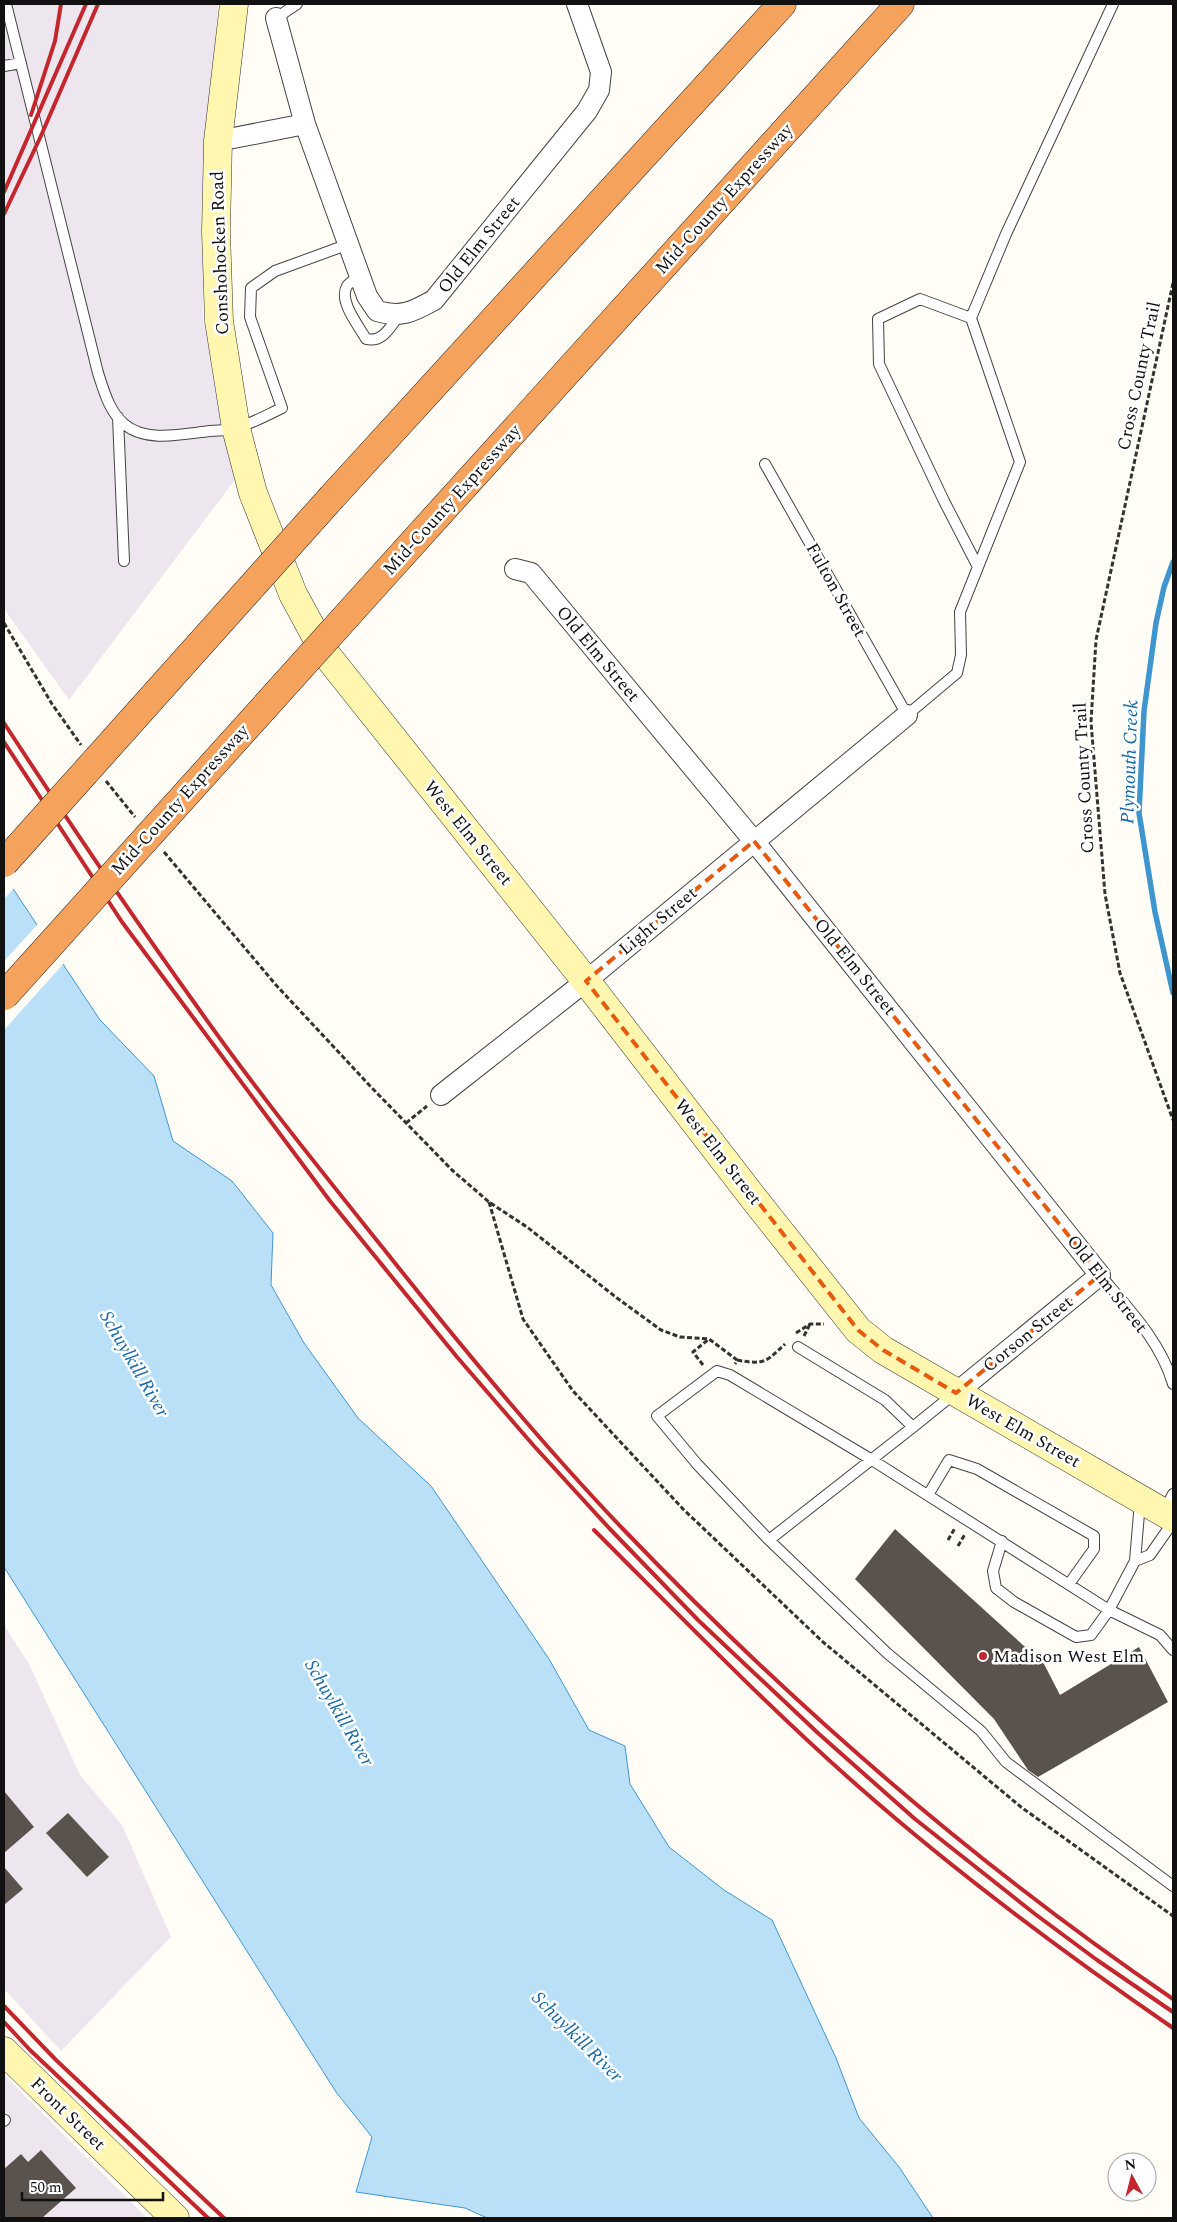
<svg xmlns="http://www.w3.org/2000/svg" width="1177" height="2222" viewBox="0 0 1177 2222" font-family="Spectral,serif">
	<rect width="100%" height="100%" fill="#fffdf5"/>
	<!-- industrial -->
	<path fill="#eee6ef" d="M4,4H218L205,165L203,319L240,473L69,700L4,609Z
		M4,1625L29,1664L80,1775L122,1825L171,1937L61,2051L4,1989Z
		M4,2075L147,2218H4Z"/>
	<!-- water -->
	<path fill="#b9e0f7" stroke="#3f96cf" d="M4,875L100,1020L154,1076L173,1141L232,1181L273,1233L271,1285L304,1343L358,1418L431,1486L549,1659L589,1730L625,1746L630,1784L669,1847L724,1890L772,1920L836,2058L859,2118L899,2167L933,2218H487L465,2208L356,2192L372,2137L336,2092L4,1567Z"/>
	<!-- pier -->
	<path fill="#fffdf5" d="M4,873L15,887L4,899Z
		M39,923L65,962L4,1030V961Z"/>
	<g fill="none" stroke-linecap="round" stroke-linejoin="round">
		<!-- stream -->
		<path stroke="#3f96cf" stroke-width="5.5" d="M1173,562L1164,587L1156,623L1144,711L1139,813L1155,912L1173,993"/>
	</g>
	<!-- building -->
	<path fill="#5a524d" d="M895,1529L1044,1664L1060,1695L1139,1647L1168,1702L1038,1777L1028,1770L994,1719L855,1579Z
		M4,1791L34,1827L4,1853Z
		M68,1813L109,1857L87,1877L46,1833Z
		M4,1867L23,1889L4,1905Z
		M41,2150L76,2188L42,2218H4V2169L21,2154L28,2162Z"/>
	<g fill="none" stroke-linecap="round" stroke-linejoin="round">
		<!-- lane casing -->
		<g stroke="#444" stroke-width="12">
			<path id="lane" d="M6,4L98,373C104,391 109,411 124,424C146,443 183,434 210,431C218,430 228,431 236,428C251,424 267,415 282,408L250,317L251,288L275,271L349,244
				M276,18L297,4
				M4,66L21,63
				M360,275C356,279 350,282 347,286C338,301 359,326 366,339C383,343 391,326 399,315
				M971,318L1006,234L1113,4
				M118,417L124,561
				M765,464L907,715L957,673L961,655L960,612L1020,462L971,318L920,299L878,319L879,364L944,501L978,567
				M1100,1275C1128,1308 1161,1342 1173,1384
				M798,1347L885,1400L913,1427L955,1393
				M928,1495L949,1460L977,1469L1094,1536V1549L1069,1584
				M1164,1511L1173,1494
				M769,1540L913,1427
				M1002,1541L993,1571L996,1588L1014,1602L1076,1637L1091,1635L1109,1610L1135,1561L1140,1502
				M1135,1561L1150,1555L1173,1522
				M1173,1650L1160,1635L1109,1610L872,1460L730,1375L717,1371L657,1416L697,1464L769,1540L887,1653L981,1731L1006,1762L1173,1886
				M4,2121L5,2120"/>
		</g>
		<!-- street casing -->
		<g stroke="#444" stroke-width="22">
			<path id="street" d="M305,124L367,296L377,311C402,318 412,312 434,300L587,111L599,90L601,72L577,4
				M218,141L305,124L276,18
				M515,569L531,573L754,841L1100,1275L956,1393
				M441,1095L586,981L907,715"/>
		</g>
		<!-- secondary casing -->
		<g stroke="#333" stroke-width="29">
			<path id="secondary" d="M234,4L218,141L216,232L219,321L236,428L253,493L293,594L325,653L586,981L751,1195L858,1330L883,1350L1173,1518
				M4,2051L175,2218"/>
		</g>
		<!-- highway casing -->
		<g stroke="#222" stroke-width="29">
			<path id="highway" d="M332,497L782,4
				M371,589L900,4"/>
		</g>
		<!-- path -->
		<path stroke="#333" stroke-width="3" stroke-dasharray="5 2.5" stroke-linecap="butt" d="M1173,283L1096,640L1091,722L1105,894L1120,973L1173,1120
			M4,623L52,704L81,745
			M106,781L135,817
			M164,852L276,985L372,1088L452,1170L489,1202L527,1227L617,1298L661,1330L680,1337L709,1339L737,1360L735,1364
			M406,1123L427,1106
			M489,1202L523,1319L573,1391L683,1509L823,1642L1021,1807L1173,1916
			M796,1333L810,1324H824
			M804,1336L810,1324
			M737,1360C764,1365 766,1362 785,1344
			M703,1365L693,1352L709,1339
			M948,1540L955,1528
			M958,1546L965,1534"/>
		<!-- lane -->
		<use href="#lane" stroke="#fff" stroke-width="10"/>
		<!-- street -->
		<use href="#street" stroke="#fff" stroke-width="20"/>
		<!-- secondary -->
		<use href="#secondary" stroke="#fff6b0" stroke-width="28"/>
		<!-- highway -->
		<use href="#highway" stroke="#f5a25d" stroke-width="28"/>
		<!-- rail -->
		<path stroke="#c4262e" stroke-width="4" d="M31,115L55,41L61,4
			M4,192L86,4
			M4,214L40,138L98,4
			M4,723C66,818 130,913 196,1005C255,1089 319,1168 383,1248C459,1344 537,1439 622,1528C790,1703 973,1863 1173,1999
			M4,742L122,922L330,1201L457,1357L534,1446L609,1528L698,1620L819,1734L915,1819L1035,1914L1097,1960L1173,2012
			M594,1530C681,1617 767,1706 859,1787C958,1874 1064,1953 1173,2028
			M4,2006L56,2060L224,2218
			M4,2022L30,2050L208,2218"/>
		<!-- highway-bridge casing -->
		<g stroke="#222" stroke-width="29" stroke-linecap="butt">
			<path id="highway-bridge" d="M4,863L332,497
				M4,996L371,589"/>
		</g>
		<!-- highway-bridge -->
		<use href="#highway-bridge" stroke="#f5a25d" stroke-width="28"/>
	</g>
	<!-- marked area -->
	<path fill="none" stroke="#e8590c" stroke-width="4" stroke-dasharray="10 6" stroke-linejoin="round" d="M754,841L1100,1275L956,1393L883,1350L858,1330L586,981Z"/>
	<!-- markers -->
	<circle fill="#c4262e" stroke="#fff" stroke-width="2" cx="983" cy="1656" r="5"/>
	<g text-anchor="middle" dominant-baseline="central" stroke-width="5" stroke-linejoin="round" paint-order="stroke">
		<!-- street labels -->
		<g font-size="18" fill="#111" stroke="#fff">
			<text transform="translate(724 199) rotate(-48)">Mid-County Expressway</text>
			<text transform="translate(479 245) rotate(-51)">Old Elm Street</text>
			<text transform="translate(220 253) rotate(-92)">Conshohocken Road</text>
			<text transform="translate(1139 376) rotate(-78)">Cross County Trail</text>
			<text transform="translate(452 500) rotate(-48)">Mid-County Expressway</text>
			<text transform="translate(836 590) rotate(61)">Fulton Street</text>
			<text transform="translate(598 654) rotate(50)">Old Elm Street</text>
			<text transform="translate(1084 778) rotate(-93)">Cross County Trail</text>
			<text transform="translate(180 800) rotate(-48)">Mid-County Expressway</text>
			<text transform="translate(468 833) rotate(51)">West Elm Street</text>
			<text transform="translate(658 921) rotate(-40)">Light Street</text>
			<text transform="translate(855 967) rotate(51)">Old Elm Street</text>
			<text transform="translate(718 1152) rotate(52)">West Elm Street</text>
			<text transform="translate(1107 1284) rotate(52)">Old Elm Street</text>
			<text transform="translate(1028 1334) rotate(-39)">Corson Street</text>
			<text transform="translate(1023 1431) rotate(30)">West Elm Street</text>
			<text transform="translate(68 2114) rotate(44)">Front Street</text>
		</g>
		<!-- poi labels -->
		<g font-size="18" fill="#111" stroke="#fff" text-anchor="start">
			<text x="993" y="1656">Madison West Elm</text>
		</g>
		<!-- water labels -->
		<g font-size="19" font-style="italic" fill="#1768a6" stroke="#fff">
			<text transform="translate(1130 762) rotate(-88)">Plymouth Creek</text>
			<text transform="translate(134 1364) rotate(60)">Schuylkill River</text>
			<text transform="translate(339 1713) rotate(60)">Schuylkill River</text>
			<text transform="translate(577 2037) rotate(45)">Schuylkill River</text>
		</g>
	</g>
	<!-- border -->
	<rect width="1177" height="2222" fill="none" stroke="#111111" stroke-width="10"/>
	<!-- north arrow -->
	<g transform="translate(1132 2177) rotate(353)"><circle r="24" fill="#ffffff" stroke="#a0a0a0"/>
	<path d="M0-4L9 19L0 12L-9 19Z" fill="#c4262e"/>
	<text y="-8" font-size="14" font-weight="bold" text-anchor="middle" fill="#111111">N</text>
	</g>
	<!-- scale -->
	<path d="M22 2192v8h141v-8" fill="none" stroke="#111111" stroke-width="2.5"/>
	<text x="30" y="2192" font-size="15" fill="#111111" stroke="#ffffff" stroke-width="4" paint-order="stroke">50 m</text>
</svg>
